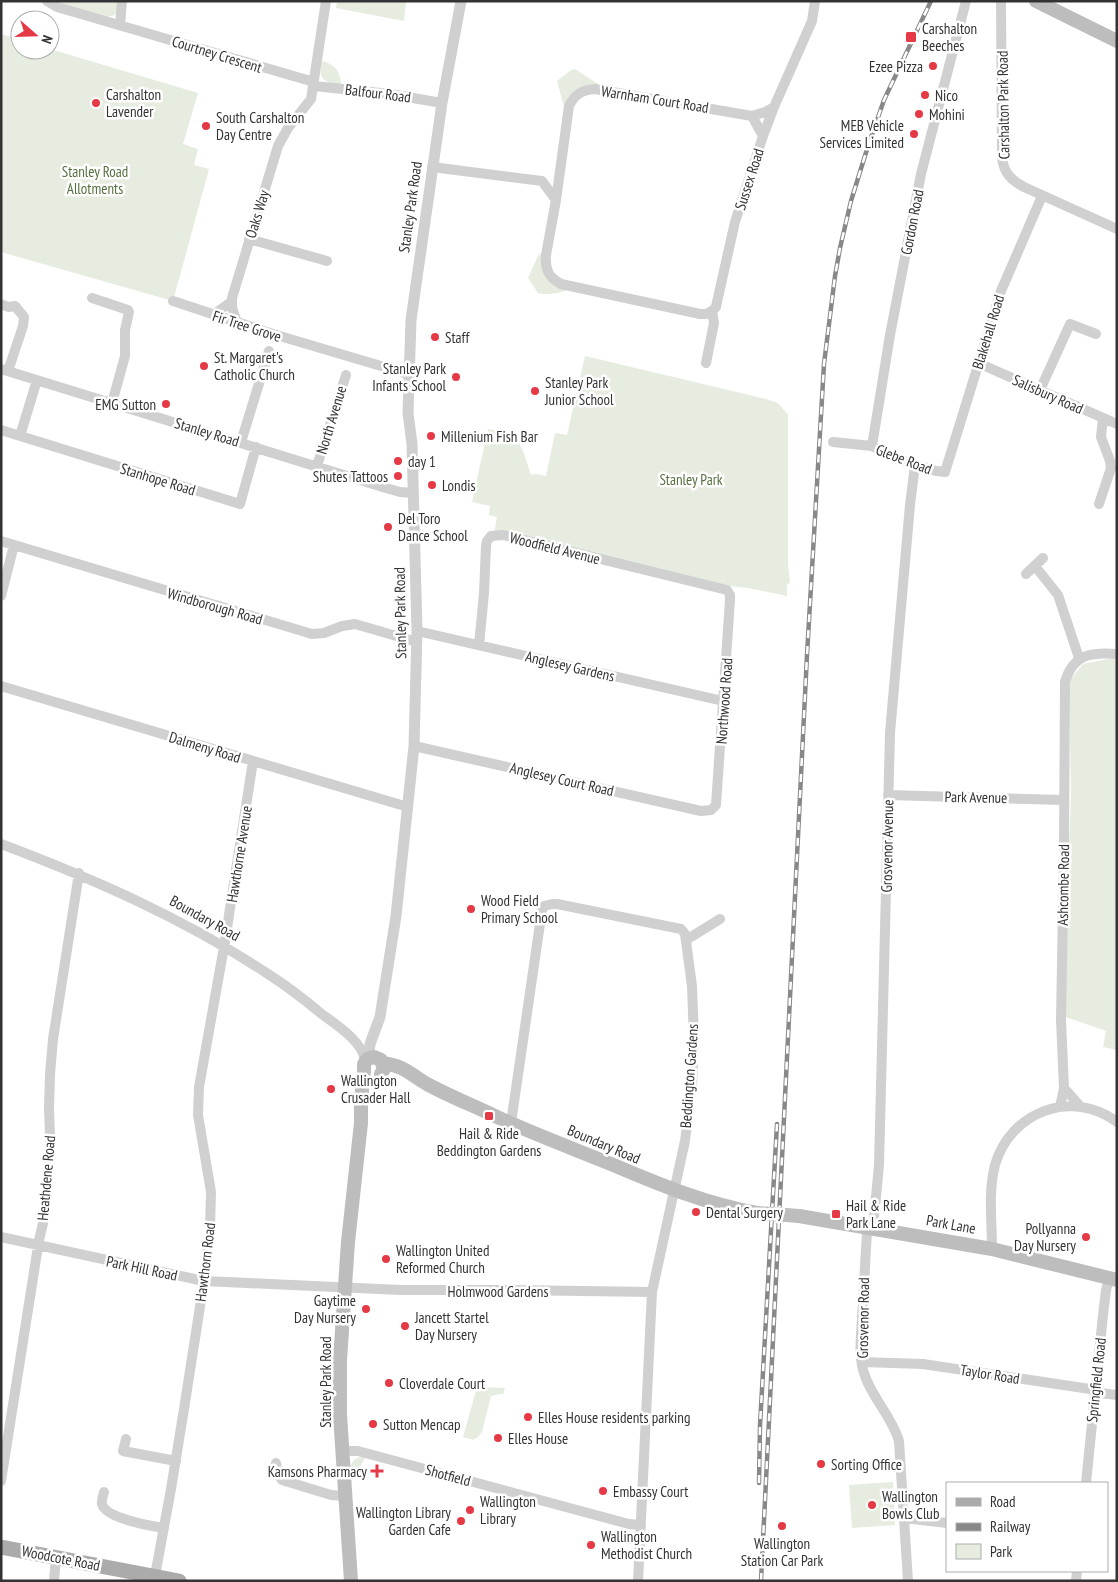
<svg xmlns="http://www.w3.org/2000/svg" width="1118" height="1582" viewBox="0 0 1118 1582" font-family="'PT Sans Narrow',sans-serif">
	<rect width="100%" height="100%" fill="#fff"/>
	<!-- green -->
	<path fill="#e6ecdf" d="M54,1H119L115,15L107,17Z
		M337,1H406L404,21L336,8Z
		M1,34L20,40V50L50,49L198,93L183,144L198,149L194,165L209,169L173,301L1,252Z
		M322,61C335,64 341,72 341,85C325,83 317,80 322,61Z
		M575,69L598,84L601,89L588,88L567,111L564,107L557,81L571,70Z
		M545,250L544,269L573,288C564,292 548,296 538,293L528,278L538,256Z
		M585,356L766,399L778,403L788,415V564L790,583L787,584V596L748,588L729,586L494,534L497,517L489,515L490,506L472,502L488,429C495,431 502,432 508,434C523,441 526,461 531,475L536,474L546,476L555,433L567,435Z
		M1108,659H1117V1050L1103,1047L1106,1031L1063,1016L1071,794L1069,681L1083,664Z
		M477,1387L505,1388L503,1394H500L491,1396L482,1432L477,1438H475L474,1440L463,1437Z
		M361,1457L365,1458L364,1460L352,1481H350C350,1470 348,1460 361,1457Z
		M893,1482L895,1525L852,1528L849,1485Z"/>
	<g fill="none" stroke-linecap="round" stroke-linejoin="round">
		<!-- minor -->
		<path stroke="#d0d0d0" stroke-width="10" d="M47,1L57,7L314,82
			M1001,1L1002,158C1004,173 1011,180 1024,187L1117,229
			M120,25L122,1
			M314,86L390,94L442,103
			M752,116L763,136
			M432,167L542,181L556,200
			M249,239L327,261
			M92,298L128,310L129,312L125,330V356L112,403
			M173,301L273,334L408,374
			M1,304L8,307L15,306L24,317L23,326L8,371
			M712,311L706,314H700L561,284C548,277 545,269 546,255L556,200L569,106C575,94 582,90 595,89L752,116L765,112L774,107
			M213,315L231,302
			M237,323L232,307V298L278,146L288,128L311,99L326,1
			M706,363L714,323L712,311L716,307L717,302L735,222L763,136L774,107L812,21L815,1
			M978,363L1117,424
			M1,369L386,488L400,492L413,493
			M1040,390L1070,324L1096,334
			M1,430L240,504L256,447
			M20,436L37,380
			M241,442L269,351
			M833,442L872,446L894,458L936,471L945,472L1001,291L1042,196
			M872,446L890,335L921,174L966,1
			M317,466L346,375
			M1099,504L1111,468L1110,461L1101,437L1103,418
			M1,541L312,634L324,633L342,626L355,624L417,642
			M1035,566L1058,595L1079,658
			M1026,574L1043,558
			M1,596L14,545
			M417,631L723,701
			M1,686L408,807
			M414,746L701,811L711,810L716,805L730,600V595L727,590L503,535L491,536L487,541L486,546L484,593L479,645
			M888,795L1064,800
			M1,844C94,879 185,919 268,974C287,986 305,1000 323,1015C337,1025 364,1043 365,1061
			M686,940L720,919
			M1064,1088L1080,1106
			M1060,1107L1064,1088L1061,1020L1064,848L1065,682C1073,654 1091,652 1117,654
			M511,1123L542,910L544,906L552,904H557L681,929L685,934L692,986L694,1039L692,1084L685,1141L652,1292L638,1581
			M1,1237L204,1281L401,1290H512L652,1292
			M992,1249C992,1221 988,1192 995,1165C1010,1112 1072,1088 1117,1122
			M862,1362L923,1364L1090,1389L1100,1393L1117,1395
			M126,1439L123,1451L176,1461
			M342,1451H358L629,1524L641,1525
			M276,1463L278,1474L282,1480L331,1495L345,1496
			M1,1481L39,1240L45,1215L49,1174L50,1137L49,1108L50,1074L53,1039L79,873
			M1086,1483L1103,1315L1106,1290L1109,1278
			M104,1492C103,1496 101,1501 102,1504C105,1518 151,1526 164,1528
			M904,1518L947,1523
			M155,1576L171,1489L184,1409L204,1281L210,1228L211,1192L198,1115L199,1087L224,947L253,761
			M54,1581L56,1557
			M908,1581L899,1441C892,1417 873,1399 865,1376C858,1358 861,1337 862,1318C864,1290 865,1262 867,1233L874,1218L879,1165L890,733L910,505L915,465
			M1076,1581L1077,1571"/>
		<!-- tertiary -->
		<path stroke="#d0d0d0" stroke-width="11" d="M370,1058L369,1053L370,1044L380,1017L396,916L414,746L417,631L412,444L408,413L411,320L442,103L461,1"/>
		<!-- secondary -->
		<path stroke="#bdbdbd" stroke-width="14" d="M1036,1L1117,41
			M383,1063C404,1066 410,1074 427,1084C449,1096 472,1105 495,1116C533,1134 572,1148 611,1164C658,1184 706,1204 757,1213
			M799,1216L992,1249L1117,1280
			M351,1581L340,1415V1360L348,1242L361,1123V1100L364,1071V1064L367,1059L374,1057L381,1060L384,1069L381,1074"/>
		<!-- primary -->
		<path stroke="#ababab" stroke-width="15" d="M1,1547L179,1581"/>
		<!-- rail casing -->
		<g stroke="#888" stroke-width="4.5">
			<path id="rail" d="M759,1483L760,1425L777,1124
				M761,1581L807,655L824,364L835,276L840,248L851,201L868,146L884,100L931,1"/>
		</g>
		<!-- rail -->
		<use href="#rail" stroke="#fff" stroke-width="2.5" stroke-dasharray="8" stroke-linecap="butt"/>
		<!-- secondary-bridge -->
		<path stroke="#bdbdbd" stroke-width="14" d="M757,1213L799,1216"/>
	</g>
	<!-- markers -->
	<g fill="#e63946" stroke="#fff" stroke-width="2">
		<rect x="905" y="31" width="12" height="12" rx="2.5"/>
		<circle cx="933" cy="66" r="5"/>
		<circle cx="925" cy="95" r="5"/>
		<circle cx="96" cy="103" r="5"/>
		<circle cx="919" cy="114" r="5"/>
		<circle cx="206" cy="126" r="5"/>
		<circle cx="914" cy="134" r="5"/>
		<circle cx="435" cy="337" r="5"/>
		<circle cx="204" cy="366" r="5"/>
		<circle cx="456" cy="377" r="5"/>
		<circle cx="535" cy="391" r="5"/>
		<circle cx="166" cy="404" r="5"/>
		<circle cx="431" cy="436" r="5"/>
		<circle cx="398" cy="461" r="5"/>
		<circle cx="398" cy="476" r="5"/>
		<circle cx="432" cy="485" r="5"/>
		<circle cx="388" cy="527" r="5"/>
		<circle cx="471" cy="909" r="5"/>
		<circle cx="331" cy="1089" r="5"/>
		<rect x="484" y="1111" width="10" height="10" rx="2.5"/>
		<circle cx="696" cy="1212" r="5"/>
		<rect x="831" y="1209" width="10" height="10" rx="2.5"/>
		<circle cx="1086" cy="1237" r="5"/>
		<circle cx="386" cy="1259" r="5"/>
		<circle cx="366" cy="1309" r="5"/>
		<circle cx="405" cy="1326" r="5"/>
		<circle cx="389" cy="1383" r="5"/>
		<circle cx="528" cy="1417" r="5"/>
		<circle cx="373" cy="1424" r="5"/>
		<circle cx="498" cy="1438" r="5"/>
		<circle cx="821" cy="1464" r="5"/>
		<path d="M374.5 1463.5h5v5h5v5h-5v5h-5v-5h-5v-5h5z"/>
		<circle cx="603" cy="1491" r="5"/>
		<circle cx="872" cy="1505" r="5"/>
		<circle cx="470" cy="1510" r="5"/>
		<circle cx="461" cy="1521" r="5"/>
		<circle cx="782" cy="1526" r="5"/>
		<circle cx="591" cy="1545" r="5"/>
	</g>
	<g text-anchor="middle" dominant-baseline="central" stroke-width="5" stroke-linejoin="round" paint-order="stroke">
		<!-- poi labels -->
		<g font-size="15" fill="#333" stroke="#fff" text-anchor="start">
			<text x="922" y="28">Carshalton<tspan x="922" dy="17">Beeches</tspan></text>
			<text x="923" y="66" text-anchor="end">Ezee Pizza</text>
			<text x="106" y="94">Carshalton<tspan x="106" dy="17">Lavender</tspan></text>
			<text x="935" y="95">Nico</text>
			<text x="929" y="114">Mohini</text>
			<text x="216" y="117">South Carshalton<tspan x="216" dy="17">Day Centre</tspan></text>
			<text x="904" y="125" text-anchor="end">MEB Vehicle<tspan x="904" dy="17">Services Limited</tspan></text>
			<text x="445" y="337">Staff</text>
			<text x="214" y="357">St. Margaret's<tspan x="214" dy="17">Catholic Church</tspan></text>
			<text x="446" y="368" text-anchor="end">Stanley Park<tspan x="446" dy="17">Infants School</tspan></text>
			<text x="545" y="382">Stanley Park<tspan x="545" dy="17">Junior School</tspan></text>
			<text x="156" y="404" text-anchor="end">EMG Sutton</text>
			<text x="441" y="436">Millenium Fish Bar</text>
			<text x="408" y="461">day 1</text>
			<text x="388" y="476" text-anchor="end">Shutes Tattoos</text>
			<text x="442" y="485">Londis</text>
			<text x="398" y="518">Del Toro<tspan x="398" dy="17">Dance School</tspan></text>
			<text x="481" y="900">Wood Field<tspan x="481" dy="17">Primary School</tspan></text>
			<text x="341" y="1080">Wallington<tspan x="341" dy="17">Crusader Hall</tspan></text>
			<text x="489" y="1133" text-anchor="middle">Hail &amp; Ride<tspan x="489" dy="17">Beddington Gardens</tspan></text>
			<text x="846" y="1205">Hail &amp; Ride<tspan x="846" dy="17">Park Lane</tspan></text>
			<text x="706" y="1212">Dental Surgery</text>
			<text x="1076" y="1228" text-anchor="end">Pollyanna<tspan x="1076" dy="17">Day Nursery</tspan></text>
			<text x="396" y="1250">Wallington United<tspan x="396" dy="17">Reformed Church</tspan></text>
			<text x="356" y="1300" text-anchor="end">Gaytime<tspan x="356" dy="17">Day Nursery</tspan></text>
			<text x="415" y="1317">Jancett Startel<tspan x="415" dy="17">Day Nursery</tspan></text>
			<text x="399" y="1383">Cloverdale Court</text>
			<text x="538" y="1417">Elles House residents parking</text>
			<text x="383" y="1424">Sutton Mencap</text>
			<text x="508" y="1438">Elles House</text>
			<text x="831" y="1464">Sorting Office</text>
			<text x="367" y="1471" text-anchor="end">Kamsons Pharmacy</text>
			<text x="613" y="1491">Embassy Court</text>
			<text x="882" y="1496">Wallington<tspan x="882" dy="17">Bowls Club</tspan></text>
			<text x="480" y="1501">Wallington<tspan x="480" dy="17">Library</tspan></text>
			<text x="451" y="1512" text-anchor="end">Wallington Library<tspan x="451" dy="17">Garden Cafe</tspan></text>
			<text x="601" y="1536">Wallington<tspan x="601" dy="17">Methodist Church</tspan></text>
			<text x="782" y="1543" text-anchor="middle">Wallington<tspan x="782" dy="17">Station Car Park</tspan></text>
		</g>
		<!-- street labels -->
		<g font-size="15" fill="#333" stroke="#fff">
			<text transform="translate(217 54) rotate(17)">Courtney Crescent</text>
			<text transform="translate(378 93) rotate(7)">Balfour Road</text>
			<text transform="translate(655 99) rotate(9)">Warnham Court Road</text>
			<text transform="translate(1003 105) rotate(-91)">Carshalton Park Road</text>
			<text transform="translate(749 179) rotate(-72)">Sussex Road</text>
			<text transform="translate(410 207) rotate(-82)">Stanley Park Road</text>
			<text transform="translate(257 214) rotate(-73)">Oaks Way</text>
			<text transform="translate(912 222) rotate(-79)">Gordon Road</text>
			<text transform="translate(247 326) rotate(18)">Fir Tree Grove</text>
			<text transform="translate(988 332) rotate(-73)">Blakehall Road</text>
			<text transform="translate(1048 394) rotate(24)">Salisbury Road</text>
			<text transform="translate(331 420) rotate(-73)">North Avenue</text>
			<text transform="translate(207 432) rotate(17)">Stanley Road</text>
			<text transform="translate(904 459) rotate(21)">Glebe Road</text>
			<text transform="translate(158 479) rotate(17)">Stanhope Road</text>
			<text transform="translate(555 548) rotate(14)">Woodfield Avenue</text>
			<text transform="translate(215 606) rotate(16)">Windborough Road</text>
			<text transform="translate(400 613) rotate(-91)">Stanley Park Road</text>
			<text transform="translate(570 666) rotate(13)">Anglesey Gardens</text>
			<text transform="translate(724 701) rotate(-86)">Northwood Road</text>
			<text transform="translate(205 747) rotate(17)">Dalmeny Road</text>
			<text transform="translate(562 779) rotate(13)">Anglesey Court Road</text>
			<text transform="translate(976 797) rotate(1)">Park Avenue</text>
			<text transform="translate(887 846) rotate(-89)">Grosvenor Avenue</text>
			<text transform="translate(239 854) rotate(-81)">Hawthorne Avenue</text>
			<text transform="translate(1063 885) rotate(-89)">Ashcombe Road</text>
			<text transform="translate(205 918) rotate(29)">Boundary Road</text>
			<text transform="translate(689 1076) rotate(-86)">Beddington Gardens</text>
			<text transform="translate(604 1144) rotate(23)">Boundary Road</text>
			<text transform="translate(46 1178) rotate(-85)">Heathdene Road</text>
			<text transform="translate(951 1224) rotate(10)">Park Lane</text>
			<text transform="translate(205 1262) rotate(-83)">Hawthorn Road</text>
			<text transform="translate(142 1268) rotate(12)">Park Hill Road</text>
			<text x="498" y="1291">Holmwood Gardens</text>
			<text transform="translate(863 1318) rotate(-89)">Grosvenor Road</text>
			<text transform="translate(990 1374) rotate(9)">Taylor Road</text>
			<text transform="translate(1096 1380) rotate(-84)">Springfield Road</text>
			<text transform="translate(325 1382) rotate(-90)">Stanley Park Road</text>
			<text transform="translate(448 1475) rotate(15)">Shotfield</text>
			<text transform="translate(61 1558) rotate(11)">Woodcote Road</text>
		</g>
		<!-- park labels -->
		<g font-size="15" fill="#56703f" stroke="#fff">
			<text x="95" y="171">Stanley Road<tspan x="95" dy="17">Allotments</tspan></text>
			<text x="691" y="479">Stanley Park</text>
		</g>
	</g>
	<!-- border -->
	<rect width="1118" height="1582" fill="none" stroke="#333333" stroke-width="5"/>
	<!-- legend -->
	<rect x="946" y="1482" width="162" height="90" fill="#ffffff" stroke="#adadad"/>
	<rect x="956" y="1498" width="25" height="8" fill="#ababab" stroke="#adadad"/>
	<text x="990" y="1507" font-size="15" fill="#333333">Road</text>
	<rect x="956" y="1523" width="25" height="8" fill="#888888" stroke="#adadad"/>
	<text x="990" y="1532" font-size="15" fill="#333333">Railway</text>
	<rect x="956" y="1544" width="25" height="15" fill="#e6ecdf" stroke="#adadad"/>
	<text x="990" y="1557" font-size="15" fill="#333333">Park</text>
	<!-- north arrow -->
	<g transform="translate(35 35) rotate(110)"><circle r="24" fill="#ffffff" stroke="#adadad"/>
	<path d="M0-4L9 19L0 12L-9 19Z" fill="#e63946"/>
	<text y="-8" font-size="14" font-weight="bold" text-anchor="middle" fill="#333333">N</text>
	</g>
</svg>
